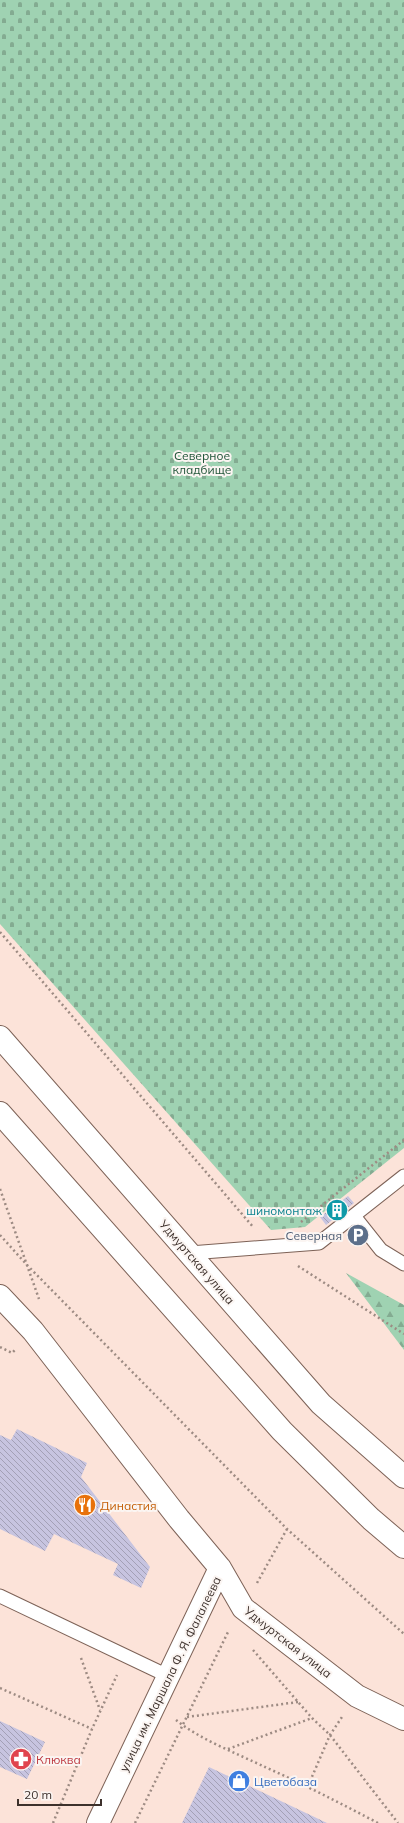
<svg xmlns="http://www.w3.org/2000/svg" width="404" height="1823" viewBox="0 0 404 1823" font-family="Mulish,sans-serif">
	<defs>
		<pattern id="forest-firs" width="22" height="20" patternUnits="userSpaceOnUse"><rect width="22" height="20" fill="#9fd2b2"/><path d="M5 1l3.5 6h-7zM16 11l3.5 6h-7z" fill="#83ab91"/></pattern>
		<pattern id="cemetery-stones" width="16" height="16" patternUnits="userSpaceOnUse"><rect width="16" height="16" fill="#9fd2b2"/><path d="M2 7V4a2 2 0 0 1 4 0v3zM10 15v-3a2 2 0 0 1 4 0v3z" fill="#83ab91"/></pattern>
		<pattern id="building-back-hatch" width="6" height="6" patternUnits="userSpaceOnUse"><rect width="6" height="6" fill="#c7c4e0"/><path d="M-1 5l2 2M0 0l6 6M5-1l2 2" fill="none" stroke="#a3a0b6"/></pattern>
	</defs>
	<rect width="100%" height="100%" fill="#fce3d9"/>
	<!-- forest -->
	<path fill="url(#forest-firs)" d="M346,1273L404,1305V1350Z"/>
	<!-- cemetery -->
	<path fill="url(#cemetery-stones)" d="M0,0H404V1148L305,1227L271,1230L0,924Z"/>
	<!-- building -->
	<path fill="url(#building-back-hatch)" d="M348,1196L354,1203L326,1225L320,1217Z
		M17,1429L87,1463L81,1477L150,1567L141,1588L113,1575L118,1564L54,1534L45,1551L0,1529V1435L11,1440Z
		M0,1721L45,1742L27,1779L0,1767Z
		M209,1767L327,1823H182Z"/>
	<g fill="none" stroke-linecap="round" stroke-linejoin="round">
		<!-- service casing -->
		<g stroke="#7d6257" stroke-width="15">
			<path id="service" d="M354,1216L381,1250L404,1264
				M190,1253L319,1243L404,1176
				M0,1596L168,1676"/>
		</g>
		<!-- minor casing -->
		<g stroke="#7d6257" stroke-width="24">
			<path id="minor" d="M0,1296L33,1331L179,1519L220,1568L243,1608L357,1696L404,1719
				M98,1823L220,1568"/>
		</g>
		<!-- primary casing -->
		<g stroke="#7d6257" stroke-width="24">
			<path id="primary" d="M0,1037L321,1404L404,1477
				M0,1113L282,1431L371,1519L404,1547"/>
		</g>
		<!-- path -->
		<path stroke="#9d8b83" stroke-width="2.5" stroke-dasharray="2 3" stroke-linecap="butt" d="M0,932L254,1228
			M0,1189L39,1299
			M301,1222L404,1140
			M0,1235L27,1265L287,1529L404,1634
			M298,1266L404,1334
			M0,1347L12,1353L15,1350
			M257,1583L287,1529
			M253,1650L312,1718L330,1735L398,1823
			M81,1658L100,1710
			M0,1688L92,1729
			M187,1717L298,1702
			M176,1720C199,1739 238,1754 265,1767C303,1784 340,1803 378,1823
			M228,1749L312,1718
			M308,1786L330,1735L342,1717
			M53,1823L92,1729L117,1675
			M135,1823L229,1630"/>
		<!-- service -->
		<use href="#service" stroke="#fff" stroke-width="13"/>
		<!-- minor -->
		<use href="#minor" stroke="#fff" stroke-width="22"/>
		<!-- primary -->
		<use href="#primary" stroke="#fff" stroke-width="22"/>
	</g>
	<!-- icons -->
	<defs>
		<g id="building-disc" transform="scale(1.15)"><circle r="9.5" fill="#0f9aa8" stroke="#fbf5f2"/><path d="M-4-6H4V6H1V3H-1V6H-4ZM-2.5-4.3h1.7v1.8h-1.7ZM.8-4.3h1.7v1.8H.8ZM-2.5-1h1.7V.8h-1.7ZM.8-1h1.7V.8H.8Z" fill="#fff"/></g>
		<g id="parking-disc" transform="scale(1.15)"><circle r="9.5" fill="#5c6f8a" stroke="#fbf5f2"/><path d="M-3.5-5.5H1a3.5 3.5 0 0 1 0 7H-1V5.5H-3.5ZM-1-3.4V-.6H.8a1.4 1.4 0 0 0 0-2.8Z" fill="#fff"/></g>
		<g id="restaurant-disc" transform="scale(1.15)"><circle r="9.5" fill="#e8710a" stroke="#fbf5f2"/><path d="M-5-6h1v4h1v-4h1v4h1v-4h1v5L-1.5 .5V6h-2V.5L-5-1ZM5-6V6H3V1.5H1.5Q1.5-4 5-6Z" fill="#fff"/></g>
		<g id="pharmacy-disc" transform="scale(1.15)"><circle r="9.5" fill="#e0444e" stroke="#fbf5f2"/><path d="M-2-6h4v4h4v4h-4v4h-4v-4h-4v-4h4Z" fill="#fff"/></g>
		<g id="shop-disc" transform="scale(1.15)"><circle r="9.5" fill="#3f7fe0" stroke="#fbf5f2"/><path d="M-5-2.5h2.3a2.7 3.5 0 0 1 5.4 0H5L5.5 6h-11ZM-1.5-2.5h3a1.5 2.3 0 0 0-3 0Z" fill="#fff"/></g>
	</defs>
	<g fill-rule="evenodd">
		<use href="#building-disc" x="337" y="1210"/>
		<use href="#parking-disc" x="358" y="1235"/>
		<use href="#restaurant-disc" x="85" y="1505"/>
		<use href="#pharmacy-disc" x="21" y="1759"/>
		<use href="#shop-disc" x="239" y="1781"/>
	</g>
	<g text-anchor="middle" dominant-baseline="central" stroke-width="4" stroke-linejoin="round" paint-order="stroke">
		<!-- park labels -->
		<g font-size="12" fill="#1f5437" stroke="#fbf5f2">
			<text x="202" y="455">Северное<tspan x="202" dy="14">кладбище</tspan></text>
		</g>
		<!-- culture labels -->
		<g font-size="12" fill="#0d838f" stroke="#fbf5f2" text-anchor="end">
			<text x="322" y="1210">шиномонтаж</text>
		</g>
		<!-- service labels -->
		<g font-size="12" fill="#4e5e75" stroke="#fbf5f2" text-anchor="end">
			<text x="342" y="1235">Северная</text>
		</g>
		<!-- street labels -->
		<g font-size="12" fill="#3d312c" stroke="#fbf5f2">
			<text transform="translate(197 1262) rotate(49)">Удмуртская улица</text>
			<text transform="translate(288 1642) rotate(38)">Удмуртская улица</text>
			<text transform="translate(170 1674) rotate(-64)">улица им. Маршала Ф. Я. Фалалеева</text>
		</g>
		<!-- food labels -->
		<g font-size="12" fill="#c56008" stroke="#fbf5f2" text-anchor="start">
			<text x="100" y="1505">Династия</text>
		</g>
		<!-- health labels -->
		<g font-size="12" fill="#be3a42" stroke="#fbf5f2" text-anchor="start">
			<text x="36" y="1759">Клюква</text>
		</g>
		<!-- shop labels -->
		<g font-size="12" fill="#366cbe" stroke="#fbf5f2" text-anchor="start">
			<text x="254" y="1781">Цветобаза</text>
		</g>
	</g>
	<!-- scale -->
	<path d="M18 1799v6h83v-6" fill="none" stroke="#3d312c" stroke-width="2"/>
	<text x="24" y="1799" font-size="12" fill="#3d312c" stroke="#fbf5f2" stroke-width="3" paint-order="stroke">20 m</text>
</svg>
